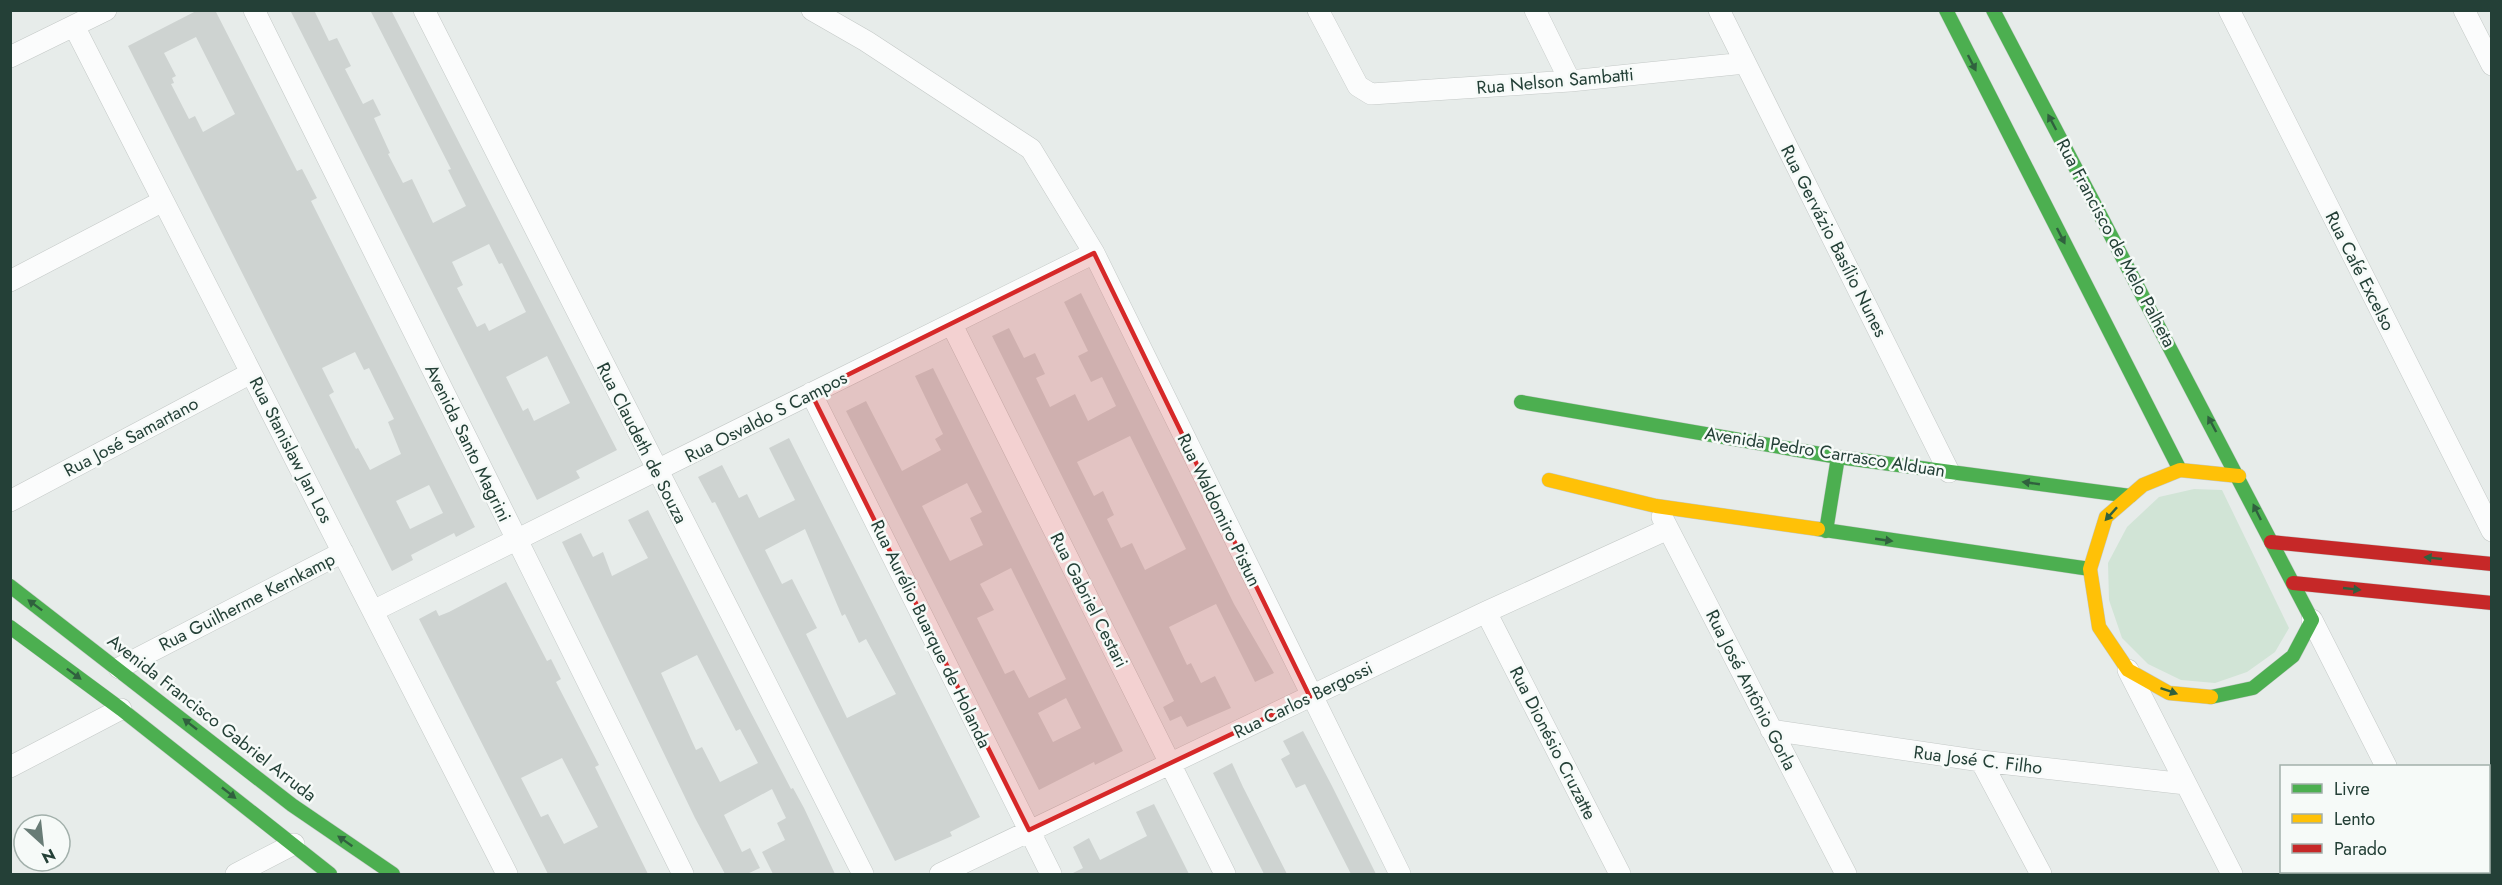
<svg xmlns="http://www.w3.org/2000/svg" width="2502" height="885" viewBox="0 0 2502 885" font-family="Jost,sans-serif">
	<rect width="100%" height="100%" fill="#e7ecea"/>
	<!-- green -->
	<path fill="#d1e4d6" d="M2194,489L2222,490L2289,628L2275,652L2247,672L2215,683L2181,680L2148,664L2122,638L2109,600L2108,563L2127,527L2159,497Z"/>
	<!-- building -->
	<path fill="#ced3d1" fill-rule="evenodd" d="M198,10H215L297,171L302,169L317,198L311,201L475,527L456,537L454,533L411,555L413,560L392,571L128,46ZM196,37L235,114L203,132L195,116L189,119L171,84L174,83L172,78L176,76L164,53ZM355,352L364,370L369,368L394,419L388,422L401,454L370,470L358,448L356,449L329,395L334,392L322,368ZM429,485L443,513L410,529L396,501Z
		M290,10H314L329,41L337,38L351,66L345,69L363,104L373,99L381,115L374,118L390,153L388,154L403,183L412,179L433,223L466,206L448,170L451,169L370,10H391L617,450L576,471L580,478L537,500ZM489,244L499,264L502,263L526,312L489,331L485,323L477,327L457,288L463,285L452,262ZM547,356L570,403L534,421L528,408L523,411L506,377Z
		M1081,293L1234,604L1274,673L1255,682L1216,604L1169,627L1187,665L1191,663L1201,683L1215,676L1231,708L1187,727L1181,716L1170,721L1163,707L1174,701L992,336L1009,328L1024,358L1035,353L1045,374L1036,378L1050,407L1075,394L1088,421L1116,406L1102,377L1091,382L1078,356L1088,351L1064,302ZM1130,436L1186,549L1145,570L1132,543L1121,548L1107,519L1114,515L1103,491L1094,496L1077,462Z
		M933,368L1123,751L1095,765L1094,762L1039,790L846,411L866,401L902,471L941,450L935,439L943,434L915,376ZM967,483L982,512L970,518L983,545L950,561L922,506ZM1011,568L1066,679L1029,698L1014,670L1005,674L977,618L994,610L980,584ZM1066,698L1081,728L1053,742L1038,713Z
		M789,438L980,817L950,832L952,836L895,861L715,502L712,503L698,477L722,465L739,498L747,494L759,518L795,500L769,448ZM805,529L842,616L845,614L859,643L866,639L896,694L847,718L806,634L817,628L792,579L782,584L765,550Z
		M648,510L748,707L791,789L793,788L804,808L835,874H773L762,852L785,840L777,823L786,818L772,789L724,815L742,852L750,848L760,868L747,874H725L695,818L562,542L581,533L593,557L603,552L612,576L648,558L628,520ZM697,655L736,731L740,729L758,763L720,782L702,747L696,750L661,673Z
		M506,582L547,661L551,659L561,679L556,682L599,765L595,767L648,874H548L419,619L436,610L439,616L449,612ZM562,758L598,827L564,844L548,814L541,817L521,778Z
		M1303,731L1332,786L1376,874H1351L1305,784L1296,788L1281,759L1290,754L1283,741Z
		M1232,763L1243,787L1287,874H1264L1213,773Z
		M1154,804L1189,874H1071L1083,868L1073,847L1089,838L1100,860L1147,836L1136,812Z"/>
	<g fill="none" stroke-linecap="round" stroke-linejoin="round">
		<!-- street casing -->
		<g stroke="#c4c9c7" stroke-width="22">
			<path id="street" d="M254,10L683,874
				M424,10L863,874
				M812,10L866,41L1031,149L1094,253L1400,874
				M1318,10L1358,86L1371,94L1570,81L1745,63
				M1535,10L1570,81
				M1719,10L1949,472
				M2229,10L2492,531
				M2464,10L2492,65
				M74,26L507,874
				M10,57L106,10
				M10,281L163,201
				M952,325L1225,874
				M811,393L1051,874
				M10,501L251,373
				M1662,517L1846,874
				M373,611L1094,253
				M1486,612L1620,874
				M2312,620L2386,766
				M119,668L343,552
				M2128,670L2232,874
				M1771,730L1981,761L2186,784
				M1981,761L2041,874
				M10,767L121,709
				M2439,872L2441,874
				M236,874L294,844
				M940,874L1486,612L1668,529"/>
		</g>
		<!-- fast casing -->
		<g stroke="#c3c9c7" stroke-width="15">
			<path id="fast" d="M1946,10L2180,470
				M1993,10L2312,620L2293,656L2253,688L2211,697
				M1521,402L1838,457L2130,496
				M1818,529L2090,569
				M1826,531L1838,457
				M10,586L292,805L393,874
				M10,627L121,709L330,874"/>
		</g>
		<!-- slow casing -->
		<g stroke="#c3c9c7" stroke-width="15">
			<path id="slow" d="M1549,480L1656,506L1818,529
				M2211,697L2169,693L2128,670L2099,627L2090,569L2106,517L2143,485L2180,470L2239,476"/>
		</g>
		<!-- jam casing -->
		<g stroke="#c3c9c7" stroke-width="15">
			<path id="jam" d="M2271,542L2492,564
				M2293,583L2492,603"/>
		</g>
		<!-- street -->
		<use href="#street" stroke="#fbfcfc" stroke-width="21"/>
		<!-- fast -->
		<use href="#fast" stroke="#4caf50" stroke-width="14"/>
		<!-- slow -->
		<use href="#slow" stroke="#ffc107" stroke-width="14"/>
		<!-- jam -->
		<use href="#jam" stroke="#c62828" stroke-width="14"/>
	</g>
	<!-- one-way arrows -->
	<defs><path id="oneway-solid" d="M-6-.8H1V-3.2L6.5 0L1 3.2V.8H-6Z" transform="scale(1.5)"/></defs>
	<g fill="#30613e">
		<use href="#oneway-solid" transform="translate(1972 63) rotate(63)"/>
		<use href="#oneway-solid" transform="translate(2052 122) rotate(-118)"/>
		<use href="#oneway-solid" transform="translate(2061 236) rotate(63)"/>
		<use href="#oneway-solid" transform="translate(2212 424) rotate(-118)"/>
		<use href="#oneway-solid" transform="translate(2031 483) rotate(-172)"/>
		<use href="#oneway-solid" transform="translate(2257 512) rotate(-116)"/>
		<use href="#oneway-solid" transform="translate(2111 514) rotate(132)"/>
		<use href="#oneway-solid" transform="translate(1884 540) rotate(8)"/>
		<use href="#oneway-solid" transform="translate(2433 558) rotate(-174)"/>
		<use href="#oneway-solid" transform="translate(2352 589) rotate(6)"/>
		<use href="#oneway-solid" transform="translate(35 605) rotate(-143)"/>
		<use href="#oneway-solid" transform="translate(74 674) rotate(37)"/>
		<use href="#oneway-solid" transform="translate(2169 691) rotate(19)"/>
		<use href="#oneway-solid" transform="translate(190 724) rotate(-142)"/>
		<use href="#oneway-solid" transform="translate(229 793) rotate(38)"/>
		<use href="#oneway-solid" transform="translate(345 841) rotate(-145)"/>
	</g>
	<!-- marked area -->
	<path fill="#d62828" fill-opacity="0.2" stroke="#d62828" stroke-width="4.5" stroke-linejoin="round" d="M1094,253L1310,697L1029,830L811,393Z"/>
	<g text-anchor="middle" dominant-baseline="central" stroke-width="5" stroke-linejoin="round" paint-order="stroke">
		<!-- street labels -->
		<g font-size="18" fill="#244037" stroke="#f6faf8">
			<text transform="translate(1555 81) rotate(-5)">Rua Nelson Sambatti</text>
			<text transform="translate(1834 241) rotate(63)">Rua Gervázio Basílio Nunes</text>
			<text transform="translate(2116 243) rotate(62)">Rua Francisco de Melo Palheta</text>
			<text transform="translate(2360 271) rotate(63)">Rua Café Excelso</text>
			<text transform="translate(766 417) rotate(-27)">Rua Osvaldo S Campos</text>
			<text transform="translate(131 437) rotate(-28)">Rua José Samartano</text>
			<text transform="translate(468 443) rotate(64)">Avenida Santo Magrini</text>
			<text transform="translate(642 443) rotate(63)">Rua Claudeth de Souza</text>
			<text transform="translate(291 450) rotate(63)">Rua Stanislaw Jan Los</text>
			<text transform="translate(1825 452) rotate(9)">Avenida Pedro Carrasco Alduan</text>
			<text transform="translate(1219 510) rotate(64)">Rua Waldomiro Pistun</text>
			<text transform="translate(1089 600) rotate(63)">Rua Gabriel Cestari</text>
			<text transform="translate(247 602) rotate(-27)">Rua Guilherme Kernkamp</text>
			<text transform="translate(931 634) rotate(64)">Rua Aurélio Buarque de Holanda</text>
			<text transform="translate(1751 690) rotate(63)">Rua José Antônio Gorla</text>
			<text transform="translate(1303 700) rotate(-26)">Rua Carlos Bergossi</text>
			<text transform="translate(212 718) rotate(38)">Avenida Francisco Gabriel Arruda</text>
			<text transform="translate(1553 743) rotate(63)">Rua Dionésio Cruzatte</text>
			<text transform="translate(1978 760) rotate(7)">Rua José C. Filho</text>
		</g>
	</g>
	<!-- border -->
	<rect width="2502" height="885" fill="none" stroke="#244037" stroke-width="24"/>
	<!-- legend -->
	<rect x="2280" y="765" width="210" height="108" fill="#f6faf8" stroke="#a2b0ab" stroke-width="1.5"/>
	<rect x="2292" y="784" width="30" height="9" fill="#4caf50" stroke="#a2b0ab" stroke-width="1.5"/>
	<text x="2334" y="795" font-size="18" fill="#244037">Livre</text>
	<rect x="2292" y="814" width="30" height="9" fill="#ffc107" stroke="#a2b0ab" stroke-width="1.5"/>
	<text x="2334" y="825" font-size="18" fill="#244037">Lento</text>
	<rect x="2292" y="844" width="30" height="9" fill="#c62828" stroke="#a2b0ab" stroke-width="1.5"/>
	<text x="2334" y="855" font-size="18" fill="#244037">Parado</text>
	<!-- north arrow -->
	<g transform="translate(42 843) rotate(153)"><circle r="28" fill="#f6faf8" stroke="#a2b0ab" stroke-width="1.5"/>
	<path d="M0-4.5L10 22L0 15L-10 22Z" fill="#687c76"/>
	<text y="-9" font-size="16" font-weight="bold" text-anchor="middle" fill="#244037">N</text>
	</g>
</svg>
